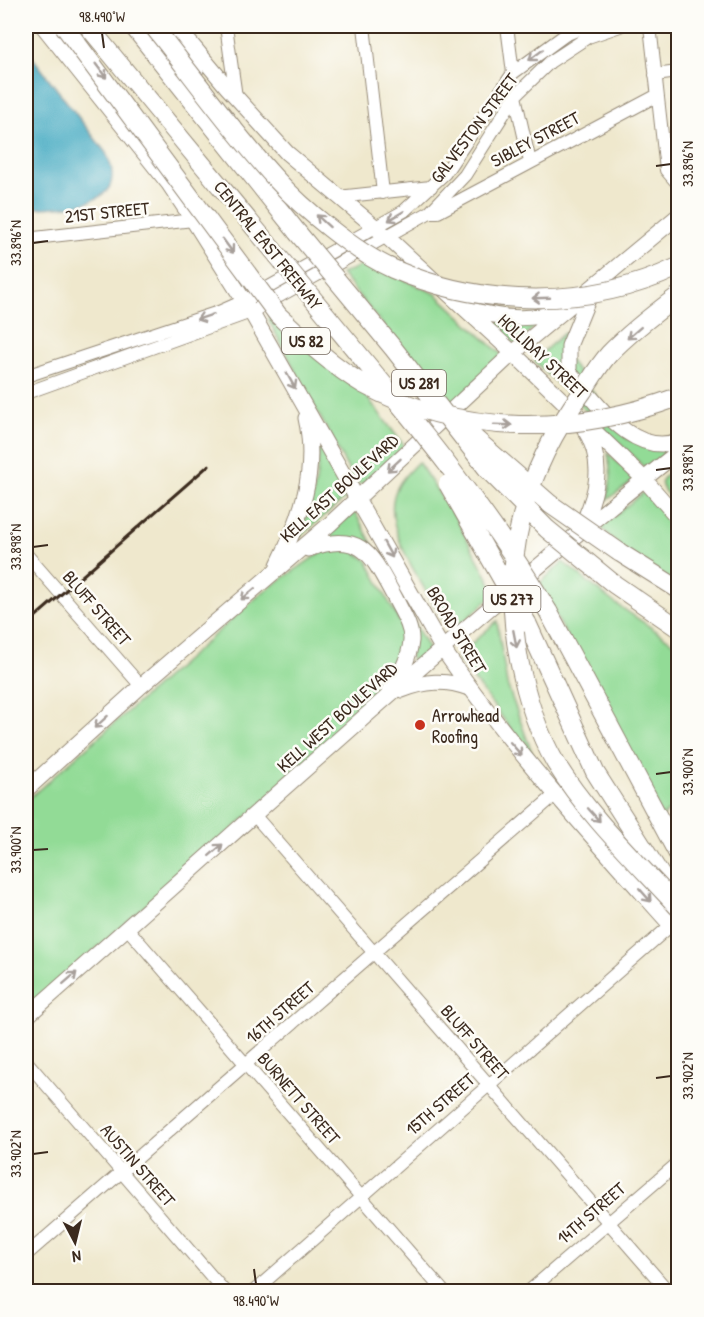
<svg xmlns="http://www.w3.org/2000/svg" width="704" height="1317" viewBox="0 0 704 1317" font-family="'Patrick Hand',sans-serif">
	<rect width="100%" height="100%" fill="#fdfcf7"/>
	<filter id="ink" filterUnits="userSpaceOnUse"><feTurbulence type="fractalNoise" baseFrequency=".0167" numOctaves="2"/><feDisplacementMap in="SourceGraphic" scale="12" xChannelSelector="R" yChannelSelector="G"/><feConvolveMatrix kernelMatrix="1 2 1 2 8 2 1 2 1" color-interpolation-filters="sRGB"/></filter>
	<filter id="wash" filterUnits="userSpaceOnUse"><feTurbulence type="fractalNoise" baseFrequency=".008" numOctaves="4" result="noise"/><feDisplacementMap in="SourceGraphic" scale="24" xChannelSelector="R" yChannelSelector="G"/><feGaussianBlur stdDeviation="1.35" result="paint"/><feColorMatrix in="noise" values="0 0 0 0 0 0 0 0 0 0 0 0 0 0 0 0 0 1.4 0 .05"/><feComposite in="paint" operator="in"/></filter>
	<g filter="url(#wash)">
		<rect width="100%" height="100%" fill="#efe8cd"/>
		<!-- green -->
		<path fill="#92db96" stroke="#66825a" stroke-width="1.5" d="M367,263L436,294L502,355L450,407L341,274Z
			M269,315L364,393L405,447L362,484L355,482L269,321Z
			M495,321L539,323L515,344L493,325Z
			M564,333L568,336L562,350L627,439L673,447L647,470L535,362V359Z
			M318,438L349,495L297,539C312,506 321,474 318,438Z
			M608,453L635,480L607,500L611,477Z
			M418,462L455,517L496,593L463,622L448,625L443,620C426,589 384,533 394,496C398,482 408,472 418,462Z
			M678,465V506C659,485 653,483 678,465Z
			M645,491L678,525V585L625,552L601,527Z
			M355,512L430,652L411,667L412,660L379,560L321,539Z
			M338,548L351,550L367,560L406,635L400,664L354,723L26,1010V801L263,592L320,553Z
			M563,562L612,601L678,646V803L662,817L539,584Z
			M497,621L507,684L535,761L459,660L460,654Z"/>
		<!-- water -->
		<path fill="#41a8c1" stroke="#3e6970" stroke-width="1.5" d="M26,49L106,153C134,210 61,206 26,209Z"/>
	</g>
	<g filter="url(#ink)">
		<g fill="none" stroke-linecap="round" stroke-linejoin="round">
			<!-- minor casing -->
			<g stroke="#958976" stroke-width="14">
				<path id="minor" d="M226,26L236,97
					M364,26L383,193
					M507,26L513,73
					M650,26L666,170L678,184
					M655,75L678,72
					M515,96L530,162
					M338,197L431,187
					M432,212H438L656,96
					M26,239L193,220
					M26,376L219,312L244,301L404,211L445,173L513,73L565,35L586,26
					M26,393L251,312L430,212L465,175L515,96L550,62L588,37L620,26
					M26,554L141,686
					M255,816L669,1292
					M127,928L444,1292
					M26,1061L225,1292
					M26,1255L556,794
					M253,1292L678,919
					M528,1292L678,1163"/>
			</g>
			<!-- major casing -->
			<g stroke="#958976" stroke-width="17">
				<path id="major" d="M43,26L169,184L193,220L251,312L442,648C512,750 596,841 678,933
					M176,26L227,87L287,153L387,237L513,353L644,479L678,518
					M591,292L569,346V372C596,401 632,458 678,441
					M467,309C501,318 527,322 561,311
					M581,527C598,493 605,461 584,428
					M308,549C363,529 372,556 395,598C401,611 412,626 411,641C409,661 399,675 389,691
					M278,565C301,518 318,471 306,418
					M402,690C425,681 445,679 469,688
					M26,790L141,686L330,524L513,353L678,216
					M26,1017C242,828 453,631 678,452"/>
			</g>
			<!-- highway casing -->
			<g stroke="#958976" stroke-width="20">
				<path id="highway" d="M88,26L277,255
					M133,26L297,232
					M167,26L195,68
					M619,552L678,589
					M548,611L678,854
					M527,623L595,772L674,896"/>
			</g>
			<!-- minor -->
			<use href="#minor" stroke="#fff" stroke-width="12"/>
			<!-- major -->
			<use href="#major" stroke="#fff" stroke-width="15"/>
			<!-- highway -->
			<use href="#highway" stroke="#fff" stroke-width="18"/>
			<!-- rail -->
			<path stroke="#3b2a1e" stroke-width="3" d="M26,625L209,465"/>
			<!-- highway-bridge casing -->
			<g stroke="#958976" stroke-width="20" stroke-linecap="butt">
				<path id="highway-bridge" d="M64,26L278,315C305,340 331,365 363,384C462,438 575,435 678,397
					M153,26C193,76 231,130 275,178C303,209 355,252 393,269C484,308 589,309 678,267
					M297,232L393,348L489,471L547,529L614,584L678,628
					M277,255C371,371 472,483 548,611
					M678,296C655,313 629,333 609,354C599,365 591,379 583,391C523,473 500,559 519,660C526,695 537,731 555,762C588,816 636,861 678,907
					M472,436L550,504L619,552
					M448,484L527,623"/>
			</g>
			<!-- highway-bridge -->
			<use href="#highway-bridge" stroke="#fff" stroke-width="18"/>
		</g>
		<!-- one-way arrows -->
		<defs><path id="oneway-shaft" d="M-6 0H5M1.5-3L5.5 0L1.5 3" fill="none" stroke-width="1.6" stroke-linecap="round" stroke-linejoin="round" transform="scale(1.5)"/></defs>
		<g stroke="#a79f9a">
			<use href="#oneway-shaft" transform="translate(536 55) rotate(143)"/>
			<use href="#oneway-shaft" transform="translate(101 71) rotate(53)"/>
			<use href="#oneway-shaft" transform="translate(396 216) rotate(149)"/>
			<use href="#oneway-shaft" transform="translate(323 221) rotate(-138)"/>
			<use href="#oneway-shaft" transform="translate(228 246) rotate(54)"/>
			<use href="#oneway-shaft" transform="translate(541 298) rotate(178)"/>
			<use href="#oneway-shaft" transform="translate(205 317) rotate(162)"/>
			<use href="#oneway-shaft" transform="translate(634 333) rotate(139)"/>
			<use href="#oneway-shaft" transform="translate(291 381) rotate(61)"/>
			<use href="#oneway-shaft" transform="translate(503 425) rotate(2)"/>
			<use href="#oneway-shaft" transform="translate(394 465) rotate(137)"/>
			<use href="#oneway-shaft" transform="translate(388 550) rotate(61)"/>
			<use href="#oneway-shaft" transform="translate(248 594) rotate(140)"/>
			<use href="#oneway-shaft" transform="translate(515 639) rotate(79)"/>
			<use href="#oneway-shaft" transform="translate(101 722) rotate(138)"/>
			<use href="#oneway-shaft" transform="translate(516 749) rotate(49)"/>
			<use href="#oneway-shaft" transform="translate(594 815) rotate(48)"/>
			<use href="#oneway-shaft" transform="translate(216 850) rotate(-41)"/>
			<use href="#oneway-shaft" transform="translate(645 895) rotate(49)"/>
			<use href="#oneway-shaft" transform="translate(70 978) rotate(-41)"/>
		</g>
	</g>
	<!-- ticks -->
	<path fill="none" stroke="#3b2a1e" stroke-width="2" d="M102,33L104,48M656,166L671,164M33,243L48,241M656,470L671,468M33,547L48,545M656,774L671,772M33,850L48,849M656,1078L671,1076M33,1154L48,1152M254,1269L256,1284"/>
	<!-- markers -->
	<circle fill="#c8321e" stroke="#fdfcf7" stroke-width="2" cx="420" cy="725" r="6"/>
	<g text-anchor="middle" dominant-baseline="central" stroke-width="5" stroke-linejoin="round" paint-order="stroke">
		<!-- shield labels -->
		<g fill="#fdfcf7" stroke="#75695f" stroke-width="1.5">
			<rect x="282" y="328" width="48" height="26" rx="4.5"/>
			<rect x="392" y="370" width="54" height="26" rx="4.5"/>
			<rect x="483.5" y="586" width="57" height="26" rx="4.5"/>
		</g>
		<g font-size="16" font-weight="bold" fill="#3b2a1e">
			<text x="306" y="341">US 82</text>
			<text x="419" y="383">US 281</text>
			<text x="512" y="599">US 277</text>
		</g>
		<!-- street labels -->
		<g font-size="18" fill="#3b2a1e" stroke="#fdfcf7">
			<text transform="translate(474 128) rotate(-53)">GALVESTON STREET</text>
			<text transform="translate(535 139) rotate(-28)">SIBLEY STREET</text>
			<text transform="translate(107 212) rotate(-6)">21ST STREET</text>
			<text transform="translate(268 245) rotate(51)">CENTRAL EAST FREEWAY</text>
			<text transform="translate(543 356) rotate(43)">HOLLIDAY STREET</text>
			<text transform="translate(339 488) rotate(-42)">KELL EAST BOULEVARD</text>
			<text transform="translate(97 608) rotate(49)">BLUFF STREET</text>
			<text transform="translate(457 630) rotate(59)">BROAD STREET</text>
			<text transform="translate(337 717) rotate(-42)">KELL WEST BOULEVARD</text>
			<text transform="translate(280 1012) rotate(-41)">16TH STREET</text>
			<text transform="translate(475 1042) rotate(49)">BLUFF STREET</text>
			<text transform="translate(299 1098) rotate(49)">BURNETT STREET</text>
			<text transform="translate(440 1104) rotate(-41)">15TH STREET</text>
			<text transform="translate(138 1165) rotate(49)">AUSTIN STREET</text>
			<text transform="translate(591 1213) rotate(-41)">14TH STREET</text>
		</g>
		<!-- poi labels -->
		<g font-size="18" fill="#3b2a1e" stroke="#fdfcf7" text-anchor="start">
			<text x="432" y="715">Arrowhead<tspan x="432" dy="21">Roofing</tspan></text>
		</g>
	</g>
	<!-- margin -->
	<rect width="704" height="1317" fill="none" stroke="#fdfcf7" stroke-width="66"/>
	<!-- north arrow -->
	<g transform="translate(75 1242) rotate(173)" stroke="#fdfcf7" stroke-width="4.5" paint-order="stroke">
	<path d="M0-4.5L10 22L0 15L-10 22Z" fill="#3b2a1e"/>
	<text y="-9" font-size="16" font-weight="bold" text-anchor="middle" fill="#3b2a1e">N</text>
	</g>
	<rect x="33" y="33" width="638" height="1251" fill="none" stroke="#3b2a1e" stroke-width="2"/>
	<g font-size="15" text-anchor="middle" fill="#3b2a1e">
		<text x="102" y="22">98.490°W</text>
		<text transform="translate(688 164) rotate(-90)" y="5">33.896°N</text>
		<text transform="translate(16 243) rotate(-90)" y="5">33.896°N</text>
		<text transform="translate(688 468) rotate(-90)" y="5">33.898°N</text>
		<text transform="translate(16 547) rotate(-90)" y="5">33.898°N</text>
		<text transform="translate(688 772) rotate(-90)" y="5">33.900°N</text>
		<text transform="translate(16 850) rotate(-90)" y="5">33.900°N</text>
		<text transform="translate(688 1076) rotate(-90)" y="5">33.902°N</text>
		<text transform="translate(16 1154) rotate(-90)" y="5">33.902°N</text>
		<text x="256" y="1306">98.490°W</text>
	</g>
</svg>
